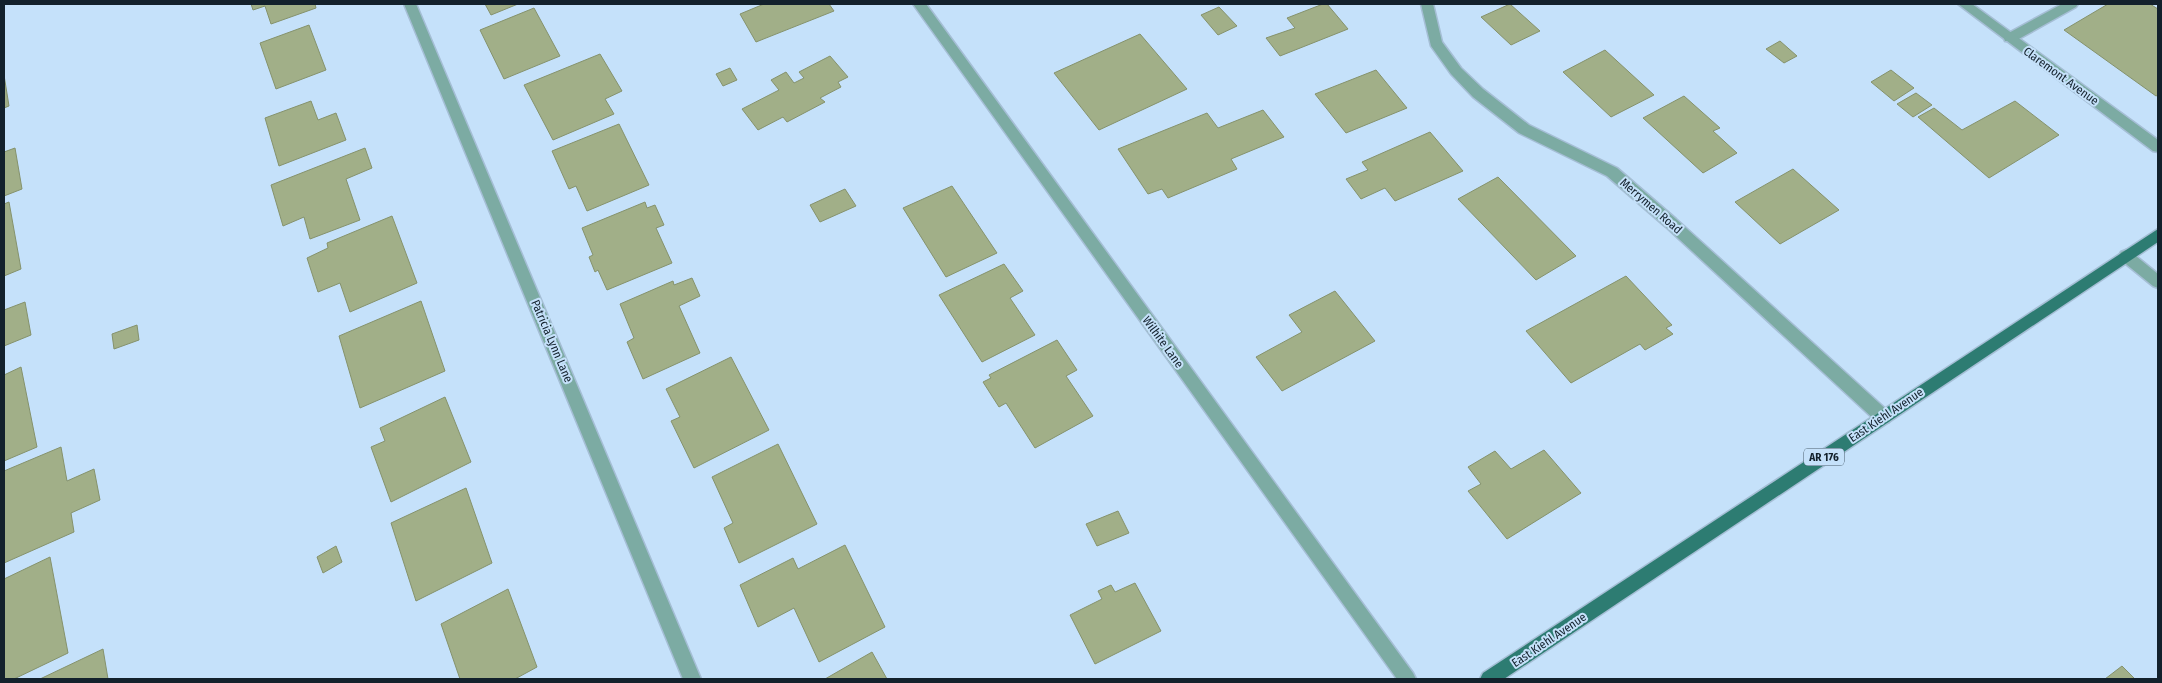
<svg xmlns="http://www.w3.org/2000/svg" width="2162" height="683" viewBox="0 0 2162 683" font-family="'Fira Sans Condensed',sans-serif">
	<rect width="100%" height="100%" fill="#c5e1fa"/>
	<!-- building -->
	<path fill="#a1af88" stroke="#85926c" d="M251,4H315L316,8L271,24L265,6L253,10Z
		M485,4H518L491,15Z
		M764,4H829L834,11L756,42L740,14Z
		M1323,4H1327L1348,29L1280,56L1266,38L1295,28L1287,18Z
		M1510,4L1540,31L1511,45L1481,17Z
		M2108,4H2150L2158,9V95L2156,96L2064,30Z
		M1219,7L1237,26L1218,35L1201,15Z
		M534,8L560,56L504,79L480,30Z
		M309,25L326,70L276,89L260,43Z
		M1140,34L1187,89L1099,130L1054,73Z
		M1780,41L1797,56L1784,63L1766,49Z
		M1605,50L1654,95L1611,117L1563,72Z
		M600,54L622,91L605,99L614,114L553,140L524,85Z
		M830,56L848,77L838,82L841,87L820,98L825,102L787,122L783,117L758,130L742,109L779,90L771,80L786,72L794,83L804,78L799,72Z
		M730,68L737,80L723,86L716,74Z
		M1376,70L1407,108L1346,133L1315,94Z
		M1891,70L1914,88L1894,101L1871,82Z
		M4,75L9,106L4,108Z
		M1916,93L1932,105L1913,117L1897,104Z
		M1684,96L1720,128L1713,131L1737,153L1703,173L1643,118Z
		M311,101L318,120L336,113L346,140L279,166L265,118Z
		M2015,101L2059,135L1989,178L1918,117L1934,108L1962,130Z
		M1263,110L1284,137L1231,159L1237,169L1168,198L1162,189L1148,194L1118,149L1207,113L1218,128Z
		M619,124L649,185L587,211L576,186L569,189L552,151Z
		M1430,132L1463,171L1395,201L1385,188L1361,199L1346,179L1368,170L1362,162Z
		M15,148L22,189L4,196V152Z
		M365,148L372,168L346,179L360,220L310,239L304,217L283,226L271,185Z
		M1793,169L1839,210L1780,244L1735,202Z
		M1498,177L1576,256L1536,280L1458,199Z
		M952,186L997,253L946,277L903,208Z
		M845,189L856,206L820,222L810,205Z
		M9,202L21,269L4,276V204Z
		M645,202L647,208L655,205L664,225L656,228L672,263L607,290L598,270L595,272L589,257L593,255L582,228Z
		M392,216L417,283L350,312L340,283L318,292L307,258L328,248L327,243Z
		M1004,264L1023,291L1010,298L1035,335L982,362L939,295Z
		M1626,276L1672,325L1666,328L1673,334L1645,350L1640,344L1571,383L1526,331Z
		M692,278L700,296L679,306L700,353L643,379L627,342L634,338L620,304L673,281L674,285Z
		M1335,291L1375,341L1282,391L1256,357L1302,332L1289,315Z
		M421,301L445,371L360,408L339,336Z
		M25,302L31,335L4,346V310Z
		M137,325L139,340L114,349L112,334Z
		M1057,340L1077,370L1066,376L1093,416L1035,448L1006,403L999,407L983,382L991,378L989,375Z
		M731,357L769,430L694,468L671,421L680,417L666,389Z
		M21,367L37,447L4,461V375Z
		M445,397L471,462L391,502L371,447L385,441L380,428Z
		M778,444L817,524L739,563L724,528L733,523L712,477Z
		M61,447L67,481L94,469L100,500L71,513L74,532L4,563V471Z
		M1544,450L1581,493L1507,539L1468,491L1481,484L1468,467L1495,451L1511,469Z
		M466,488L492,563L416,601L391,523Z
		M1118,511L1129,533L1097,546L1086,524Z
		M845,545L885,627L819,662L794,608L758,627L740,585L793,558L798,569Z
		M336,546L342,562L323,573L317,557Z
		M50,557L68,653L14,679H4V579Z
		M1135,583L1161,631L1095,664L1070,615L1102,599L1098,591L1111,585L1115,592Z
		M508,589L537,667L515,679H460L441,624Z
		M103,649L108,679H40Z
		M872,652L887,679H825Z
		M2122,666L2135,679H2105Z"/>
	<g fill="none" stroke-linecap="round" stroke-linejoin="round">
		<!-- lane casing -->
		<g stroke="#a5bed5" stroke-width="3">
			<path id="lane" d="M2062,4H2078L2076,7L2015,41H2005L2004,38L2005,35Z
				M2126,250L2131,252L2158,274V288L2153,286L2121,260L2119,256L2121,252Z"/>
		</g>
		<!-- street casing -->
		<g stroke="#a5bed5" stroke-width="3">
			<path id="street" d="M404,4H416L701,679H683Z
				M913,4H926L1413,673L1416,679H1397Z
				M1421,4H1433L1442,42L1461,68L1483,89L1529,125L1617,168L1676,219L1889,412L1891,417L1889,422L1883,424L1877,422L1666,227L1607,176L1519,133L1473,97L1451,74L1431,46Z
				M1958,4H1972L2158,140V152L2153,151Z"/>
		</g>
		<!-- primary casing -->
		<g stroke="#a5bed5" stroke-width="3">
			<path id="primary" d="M2158,229V242L1504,679H1480L1483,673Z"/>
		</g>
		<!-- lane -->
		<use href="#lane" fill="#7caba3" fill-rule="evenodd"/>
		<!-- street -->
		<use href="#street" fill="#7caba3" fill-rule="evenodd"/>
		<!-- primary -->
		<use href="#primary" fill="#2d7c72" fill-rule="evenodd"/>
	</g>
	<g text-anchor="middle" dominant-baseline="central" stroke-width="4" stroke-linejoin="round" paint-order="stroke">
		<!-- shield labels -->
		<rect fill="#c5e1fa" stroke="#485b6a" stroke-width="1" x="1804" y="448.5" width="40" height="17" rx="4"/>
		<g font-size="11" font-weight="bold" fill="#13212c">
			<text x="1824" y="457">AR 176</text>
		</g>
		<!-- street labels -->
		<g font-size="12" fill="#13212c" stroke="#c5e1fa">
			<text transform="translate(2061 76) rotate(36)">Claremont Avenue</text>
			<text transform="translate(1651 206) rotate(41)">Merrymen Road</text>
			<text transform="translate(552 341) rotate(67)">Patricia Lynn Lane</text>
			<text transform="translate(1163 342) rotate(54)">Wilhite Lane</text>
			<text transform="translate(1886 415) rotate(-34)">East Kiehl Avenue</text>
			<text transform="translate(1549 640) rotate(-34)">East Kiehl Avenue</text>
		</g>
	</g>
	<!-- border -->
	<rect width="2162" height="683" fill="none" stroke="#13212c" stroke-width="10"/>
</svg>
